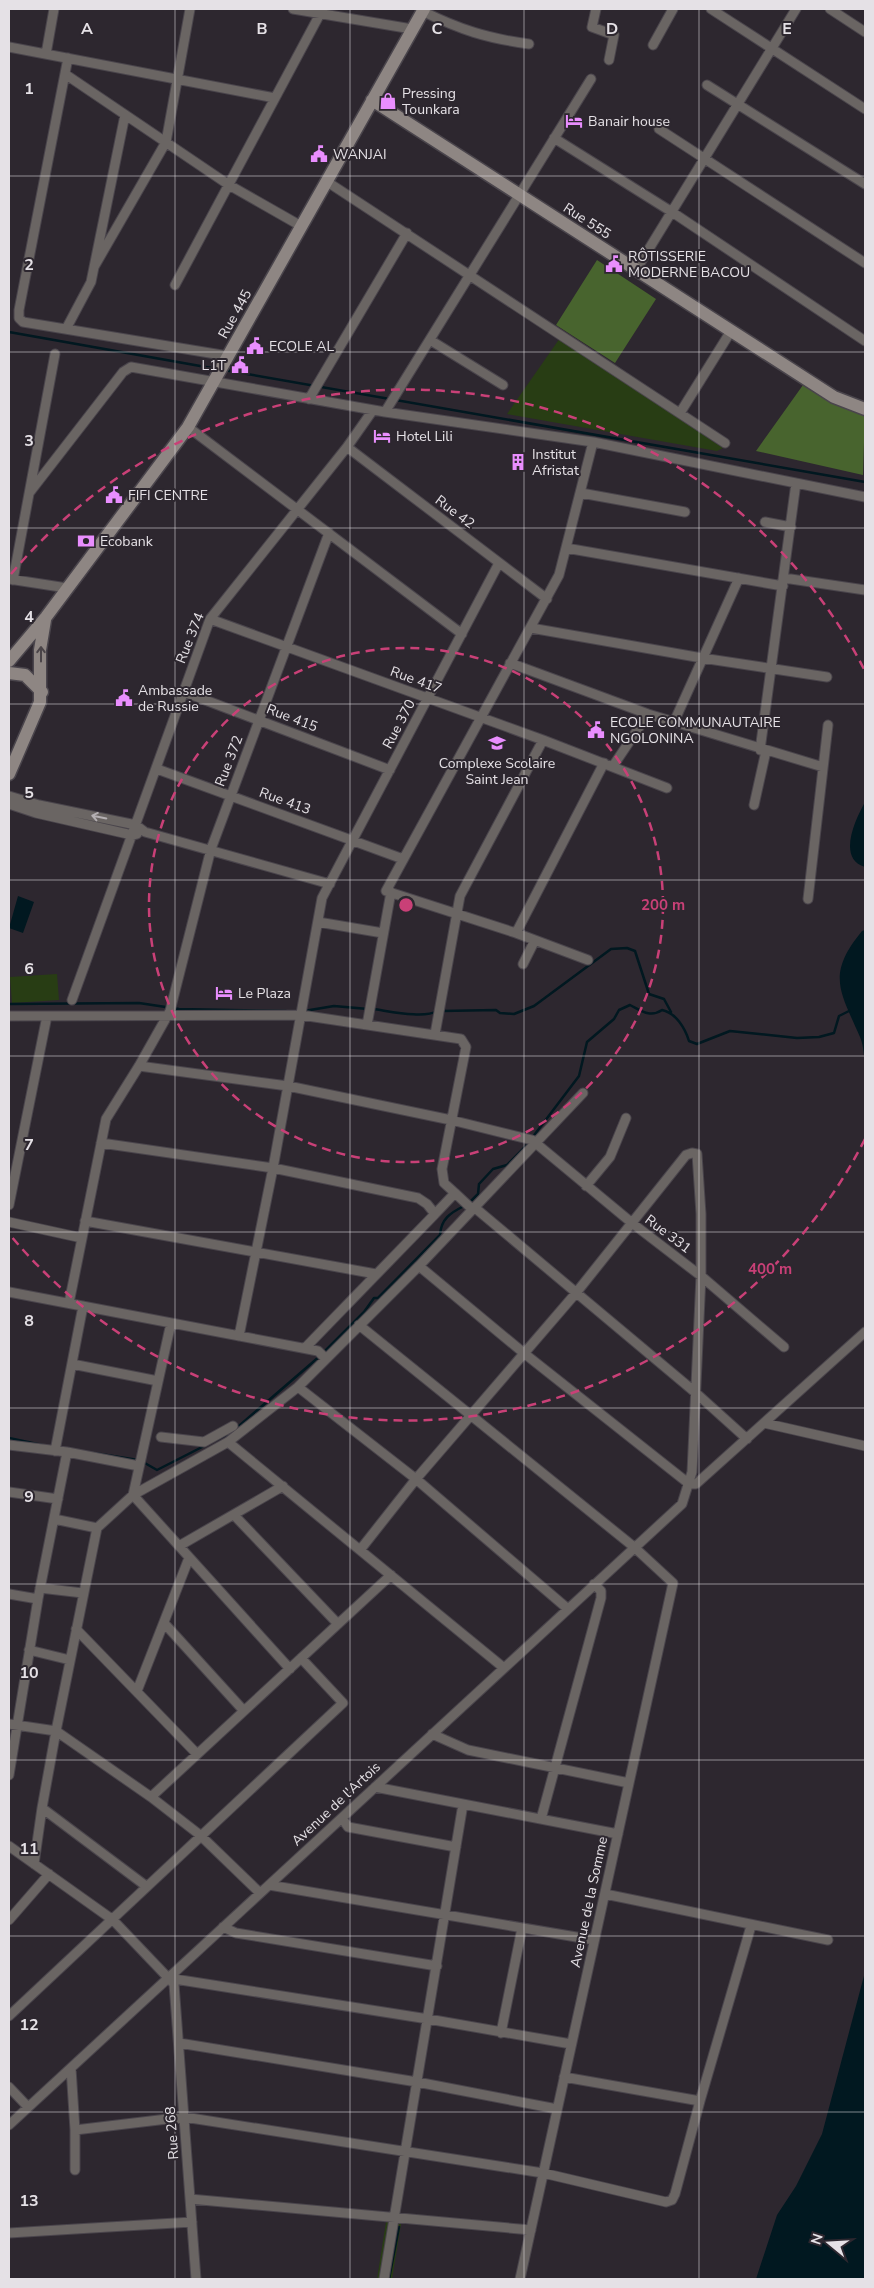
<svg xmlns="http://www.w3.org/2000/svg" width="874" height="2288" viewBox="0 0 874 2288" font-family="'Nunito Sans',sans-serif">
	<rect width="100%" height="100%" fill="#2d272f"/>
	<!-- green -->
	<path fill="#283d14" d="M560,338L723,448L717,451L507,414Z
		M57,974L59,1000L12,1003L10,977Z
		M386,2222L401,2224L392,2279H377Z"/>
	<!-- forest -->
	<path fill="#48642e" d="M597,260L656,299L615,363L556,325Z
		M803,385L865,410L863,475L756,451Z"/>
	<!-- water -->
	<path fill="#011820" d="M865,802V867C837,859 855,820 865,802Z
		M18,896L34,902L23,933L9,928Z
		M865,930V1068C864,1058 864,1046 860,1037C840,991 826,975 862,931Z
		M865,1972V2279H756L777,2215L796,2186L822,2134Z"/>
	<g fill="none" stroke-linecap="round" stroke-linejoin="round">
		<!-- stream -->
		<path stroke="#011820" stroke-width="2.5" d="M9,332L217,369
			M224,370L865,482
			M9,1004L139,1003L179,1009L286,1011
			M373,1009C389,1011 424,1019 437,1011
			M304,1011L334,1006L368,1009
			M442,1011L496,1010L500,1013L514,1014L534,1006L611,949L627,948L635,951L649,994L664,999L671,1012
			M532,1138L579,1076L587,1042L614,1019L619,1010L630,1005C642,1011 650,1018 662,1010C676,1013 685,1028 689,1041L697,1044L730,1031L797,1038L819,1037L834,1033L839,1016L849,1011
			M469,1203L478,1194L479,1184L493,1169L507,1165L529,1143
			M324,1352L364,1312L374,1298H378L440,1235C441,1219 450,1213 464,1206
			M9,1438L42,1445
			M216,1440L232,1432L320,1356
			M94,1453L138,1460
			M143,1462L157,1470L206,1445
			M389,2279L399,2227"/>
		<!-- street casing -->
		<g stroke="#4a454c" stroke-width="11">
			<path id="street" d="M293,9L412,29
				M596,9L592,27L614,35L609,60
				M711,9L865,109
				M830,9L865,32
				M422,11C461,30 486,38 529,44
				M653,45L673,9
				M9,47L275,98
				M46,54L54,9
				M68,58L19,310V318L23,322L228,356
				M65,74L229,185L301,226
				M707,85L865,184
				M659,129L865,263
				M554,138L672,212L865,341
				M326,181L725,443
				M94,267L166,142L190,9
				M636,270L796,9
				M175,285L320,14
				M66,329L91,282L125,115
				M430,340L503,385
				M309,399L407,233
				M385,412L591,79
				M680,413L731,331
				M188,427L462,634
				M347,447L547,599
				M30,492L123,372L131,367L385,412L593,442L865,497
				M581,493L685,512
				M765,522L791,527
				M566,548L783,586
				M784,578L865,590
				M9,579L67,588
				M13,580L55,354
				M210,619L543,740L667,788
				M531,628L702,658L827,677
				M510,663L648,714L823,767
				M184,692L390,770
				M674,722L739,578
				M760,750L796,483
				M613,766L648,714
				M157,769L403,859
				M9,796L39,805L136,825L145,832L330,884
				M9,804L36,813L132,835L137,834
				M754,805L766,751
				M808,899L828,725
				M318,922L383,933
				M516,933L604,763
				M588,960L516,933L386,891L559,575L593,442
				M523,964L535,940
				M72,1000L210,619L347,447L373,410
				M9,1016L301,1015L461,1039L466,1047L442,1169L444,1183L455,1193L435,1214
				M367,1025L391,892
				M435,1034L460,896L543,740
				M139,1066L288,1086L451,1120L532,1140L632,1223L701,1276L784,1347
				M101,1143L273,1168L418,1198L427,1204L435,1214L305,1348
				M586,1186L610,1157L626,1118
				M455,1193L472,1209
				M9,1205L47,1016
				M474,1207L696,1393L747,1439
				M85,1221L376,1274
				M9,1222L82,1238
				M419,1266L525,1354L688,1483L696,1484L865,1332
				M9,1292L318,1351L326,1359
				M69,1303L106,1119L139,1066L170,1011L211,849L329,533
				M171,1323L133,1495L290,1669
				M359,1325L634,1547L673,1583L520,2279
				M239,1336L273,1168L322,898L499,563
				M72,1364L158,1381
				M764,1423L865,1446
				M161,1437L204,1442L233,1426
				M228,1442L504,1668
				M9,1445L67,1452L139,1466
				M55,1451L83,1306
				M9,1492L58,1499
				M234,1515L338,1624
				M54,1519L97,1528
				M179,1546L283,1486
				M40,1588L83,1593
				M9,1594L38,1599
				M568,1609L416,1479L298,1387L419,1266L583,1093
				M164,1623L244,1711
				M76,1629L197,1754
				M29,1650L70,1660
				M137,1691L189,1558
				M9,1724L56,1731L151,1797L200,1835L260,1893
				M432,1734L468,1750L629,1783
				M9,1775L38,1599L67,1452
				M375,1787L618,1834
				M151,1797L391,1575
				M42,1808L146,1886
				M342,1818L348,1827L456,1847
				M541,1819L601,1598V1591L594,1584
				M9,1846L113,1920L174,1984L196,2279
				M34,1864L42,1808L56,1731L97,1528L133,1495L228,1442L298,1387
				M269,1885L594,1940
				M605,1894L828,1940
				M9,1920L49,1874
				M223,1927L236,1933L437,1966
				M168,1978L428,2019L571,2044
				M9,2016L343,1703L301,1658
				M501,2033L522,1928
				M179,2043L417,2082L557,2109
				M71,2068L75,2130V2170
				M564,2077L700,2101L751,1926
				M9,2087L28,2107
				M9,2125L682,1504L692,1472L701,1276V1214L697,1154L692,1153L686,1155L576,1293L416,1479L360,1550
				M75,2130L184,2117L543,2173L666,2202L672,2200L675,2194L700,2101
				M190,2199L531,2230
				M9,2233L192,2222
				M384,2279L463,1804"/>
		</g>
		<!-- secondary casing -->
		<g stroke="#4a454c" stroke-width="15">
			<path id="secondary" d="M372,100L834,397L865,409
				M9,661L46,617L188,427L424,9
				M9,673L25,675L42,692
				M9,774L40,702V650L45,620"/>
		</g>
		<!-- street -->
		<use href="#street" stroke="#6a6563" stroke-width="9"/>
		<!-- secondary -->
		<use href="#secondary" stroke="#8e8683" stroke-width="12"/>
	</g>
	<!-- one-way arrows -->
	<defs><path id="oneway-shaft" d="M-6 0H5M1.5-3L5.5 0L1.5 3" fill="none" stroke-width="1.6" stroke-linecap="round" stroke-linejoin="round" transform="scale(1.25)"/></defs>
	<use stroke="#4a4448" href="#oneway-shaft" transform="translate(41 654) rotate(-90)"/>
	<use stroke="#b4afb2" href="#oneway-shaft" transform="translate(99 817) rotate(-169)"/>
	<!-- grid -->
	<path fill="none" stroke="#e5e1e6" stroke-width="1" stroke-opacity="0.55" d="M175,9V2279M350,9V2279M524,9V2279M699,9V2279M9,176H865M9,352H865M9,528H865M9,704H865M9,880H865M9,1056H865M9,1232H865M9,1408H865M9,1584H865M9,1760H865M9,1936H865M9,2112H865"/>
	<!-- distance rings -->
	<g fill="none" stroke="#c94077" stroke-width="2.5" stroke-dasharray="9 6">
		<circle cx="406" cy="905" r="257"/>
		<path d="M865 1139A515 515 0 0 1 11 1236M11 574A515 515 0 0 1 865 671"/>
	</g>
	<!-- icons -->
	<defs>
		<g id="shop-bare" transform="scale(1.35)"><path d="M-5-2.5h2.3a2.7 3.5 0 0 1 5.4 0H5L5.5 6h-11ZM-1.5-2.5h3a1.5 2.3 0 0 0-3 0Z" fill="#e98efe" stroke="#2d272f" stroke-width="2.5" paint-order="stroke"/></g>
		<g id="hotel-bare" transform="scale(1.35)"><path d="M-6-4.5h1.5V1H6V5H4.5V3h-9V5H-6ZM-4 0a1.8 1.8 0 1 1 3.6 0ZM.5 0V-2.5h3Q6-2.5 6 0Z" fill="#e98efe" stroke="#2d272f" stroke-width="2.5" paint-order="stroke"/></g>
		<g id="civic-bare" transform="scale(1.35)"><path d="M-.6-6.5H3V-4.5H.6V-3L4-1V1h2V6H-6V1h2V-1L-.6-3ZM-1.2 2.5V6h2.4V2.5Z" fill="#e98efe" stroke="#2d272f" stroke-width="2.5" paint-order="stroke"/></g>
		<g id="building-bare" transform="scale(1.35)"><path d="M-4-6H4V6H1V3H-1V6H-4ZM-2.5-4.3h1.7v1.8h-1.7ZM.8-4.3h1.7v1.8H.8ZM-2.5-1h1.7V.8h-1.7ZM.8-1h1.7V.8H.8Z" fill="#e98efe" stroke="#2d272f" stroke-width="2.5" paint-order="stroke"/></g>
		<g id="bank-bare" transform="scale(1.35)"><path d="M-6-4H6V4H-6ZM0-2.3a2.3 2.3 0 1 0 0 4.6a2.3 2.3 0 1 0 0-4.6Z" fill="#e98efe" stroke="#2d272f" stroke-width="2.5" paint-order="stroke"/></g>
		<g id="school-bare" transform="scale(1.35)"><path d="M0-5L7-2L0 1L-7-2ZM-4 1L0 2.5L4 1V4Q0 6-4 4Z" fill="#e98efe" stroke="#2d272f" stroke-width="2.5" paint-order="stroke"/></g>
	</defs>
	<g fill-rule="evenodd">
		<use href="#shop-bare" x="388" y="101"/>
		<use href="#hotel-bare" x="574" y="121"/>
		<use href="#civic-bare" x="319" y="154"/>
		<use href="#civic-bare" x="614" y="264"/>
		<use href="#civic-bare" x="255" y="346"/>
		<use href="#civic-bare" x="240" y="365"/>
		<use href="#hotel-bare" x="382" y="436"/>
		<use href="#building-bare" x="518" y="462"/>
		<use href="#civic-bare" x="114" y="495"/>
		<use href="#bank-bare" x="86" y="541"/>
		<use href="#civic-bare" x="124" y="698"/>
		<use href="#civic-bare" x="596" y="730"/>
		<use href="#school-bare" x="497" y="743"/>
		<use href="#hotel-bare" x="224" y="993"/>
	</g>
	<g text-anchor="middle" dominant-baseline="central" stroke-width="4" stroke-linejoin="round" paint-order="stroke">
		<!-- poi labels -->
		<g font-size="14" fill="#e5e1e6" stroke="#2d272f" text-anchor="start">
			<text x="402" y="93">Pressing<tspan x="402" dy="16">Tounkara</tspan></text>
			<text x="588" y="121">Banair house</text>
			<text x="333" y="154">WANJAI</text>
			<text x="628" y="256">RÔTISSERIE<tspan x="628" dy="16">MODERNE BACOU</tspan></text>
			<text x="269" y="346">ECOLE AL</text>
			<text x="226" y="365" text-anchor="end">L1T</text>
			<text x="396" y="436">Hotel Lili</text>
			<text x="532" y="454">Institut<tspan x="532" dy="16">Afristat</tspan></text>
			<text x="128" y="495">FIFI CENTRE</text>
			<text x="100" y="541">Ecobank</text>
			<text x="138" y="690">Ambassade<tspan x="138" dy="16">de Russie</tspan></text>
			<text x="610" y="722">ECOLE COMMUNAUTAIRE<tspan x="610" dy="16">NGOLONINA</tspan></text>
			<text x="497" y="763" text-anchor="middle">Complexe Scolaire<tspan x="497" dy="16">Saint Jean</tspan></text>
			<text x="238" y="993">Le Plaza</text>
		</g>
		<!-- street labels -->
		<g font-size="14" fill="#e5e1e6" stroke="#2d272f">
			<text transform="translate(587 221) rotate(33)">Rue 555</text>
			<text transform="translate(235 314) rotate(-61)">Rue 445</text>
			<text transform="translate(455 512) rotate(37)">Rue 42</text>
			<text transform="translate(190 638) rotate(-68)">Rue 374</text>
			<text transform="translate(416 680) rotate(20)">Rue 417</text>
			<text transform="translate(292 718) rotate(21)">Rue 415</text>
			<text transform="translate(399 724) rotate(-62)">Rue 370</text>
			<text transform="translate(229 761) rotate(-69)">Rue 372</text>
			<text transform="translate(285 801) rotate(20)">Rue 413</text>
			<text transform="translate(668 1234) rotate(37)">Rue 331</text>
			<text transform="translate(336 1804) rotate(-43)">Avenue de l'Artois</text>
			<text transform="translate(589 1902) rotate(-78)">Avenue de la Somme</text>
			<text transform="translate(172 2133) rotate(-94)">Rue 268</text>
		</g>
	</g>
	<g font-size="16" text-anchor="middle" font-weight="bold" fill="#e5e1e6" stroke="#2d272f" stroke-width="4" stroke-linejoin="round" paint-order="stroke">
		<text x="87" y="34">A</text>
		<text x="262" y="34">B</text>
		<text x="437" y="34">C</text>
		<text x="612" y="34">D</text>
		<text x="787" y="34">E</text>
		<text x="29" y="94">1</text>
		<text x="29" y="270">2</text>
		<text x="29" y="446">3</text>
		<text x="29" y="622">4</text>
		<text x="29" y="798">5</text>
		<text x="29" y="974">6</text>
		<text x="29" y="1150">7</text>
		<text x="29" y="1326">8</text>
		<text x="29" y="1502">9</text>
		<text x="29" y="1678">10</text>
		<text x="29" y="1854">11</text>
		<text x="29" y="2030">12</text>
		<text x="29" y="2206">13</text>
	</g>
	<circle cx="406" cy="905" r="8" fill="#c94077" stroke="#2d272f" stroke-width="2.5"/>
	<g font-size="15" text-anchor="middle" font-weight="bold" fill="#c94077" stroke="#2d272f" stroke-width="4" stroke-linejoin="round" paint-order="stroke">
		<text x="663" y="910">200 m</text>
		<text x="770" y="1274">400 m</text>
	</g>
	<!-- border -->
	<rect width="874" height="2288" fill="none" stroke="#e5e1e6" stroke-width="20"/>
	<!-- north arrow -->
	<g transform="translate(829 2243) rotate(288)" stroke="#2d272f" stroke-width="4" paint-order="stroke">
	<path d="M0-4L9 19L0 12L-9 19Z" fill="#e5e1e6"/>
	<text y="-8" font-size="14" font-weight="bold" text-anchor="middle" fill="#e5e1e6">N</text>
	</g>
</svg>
